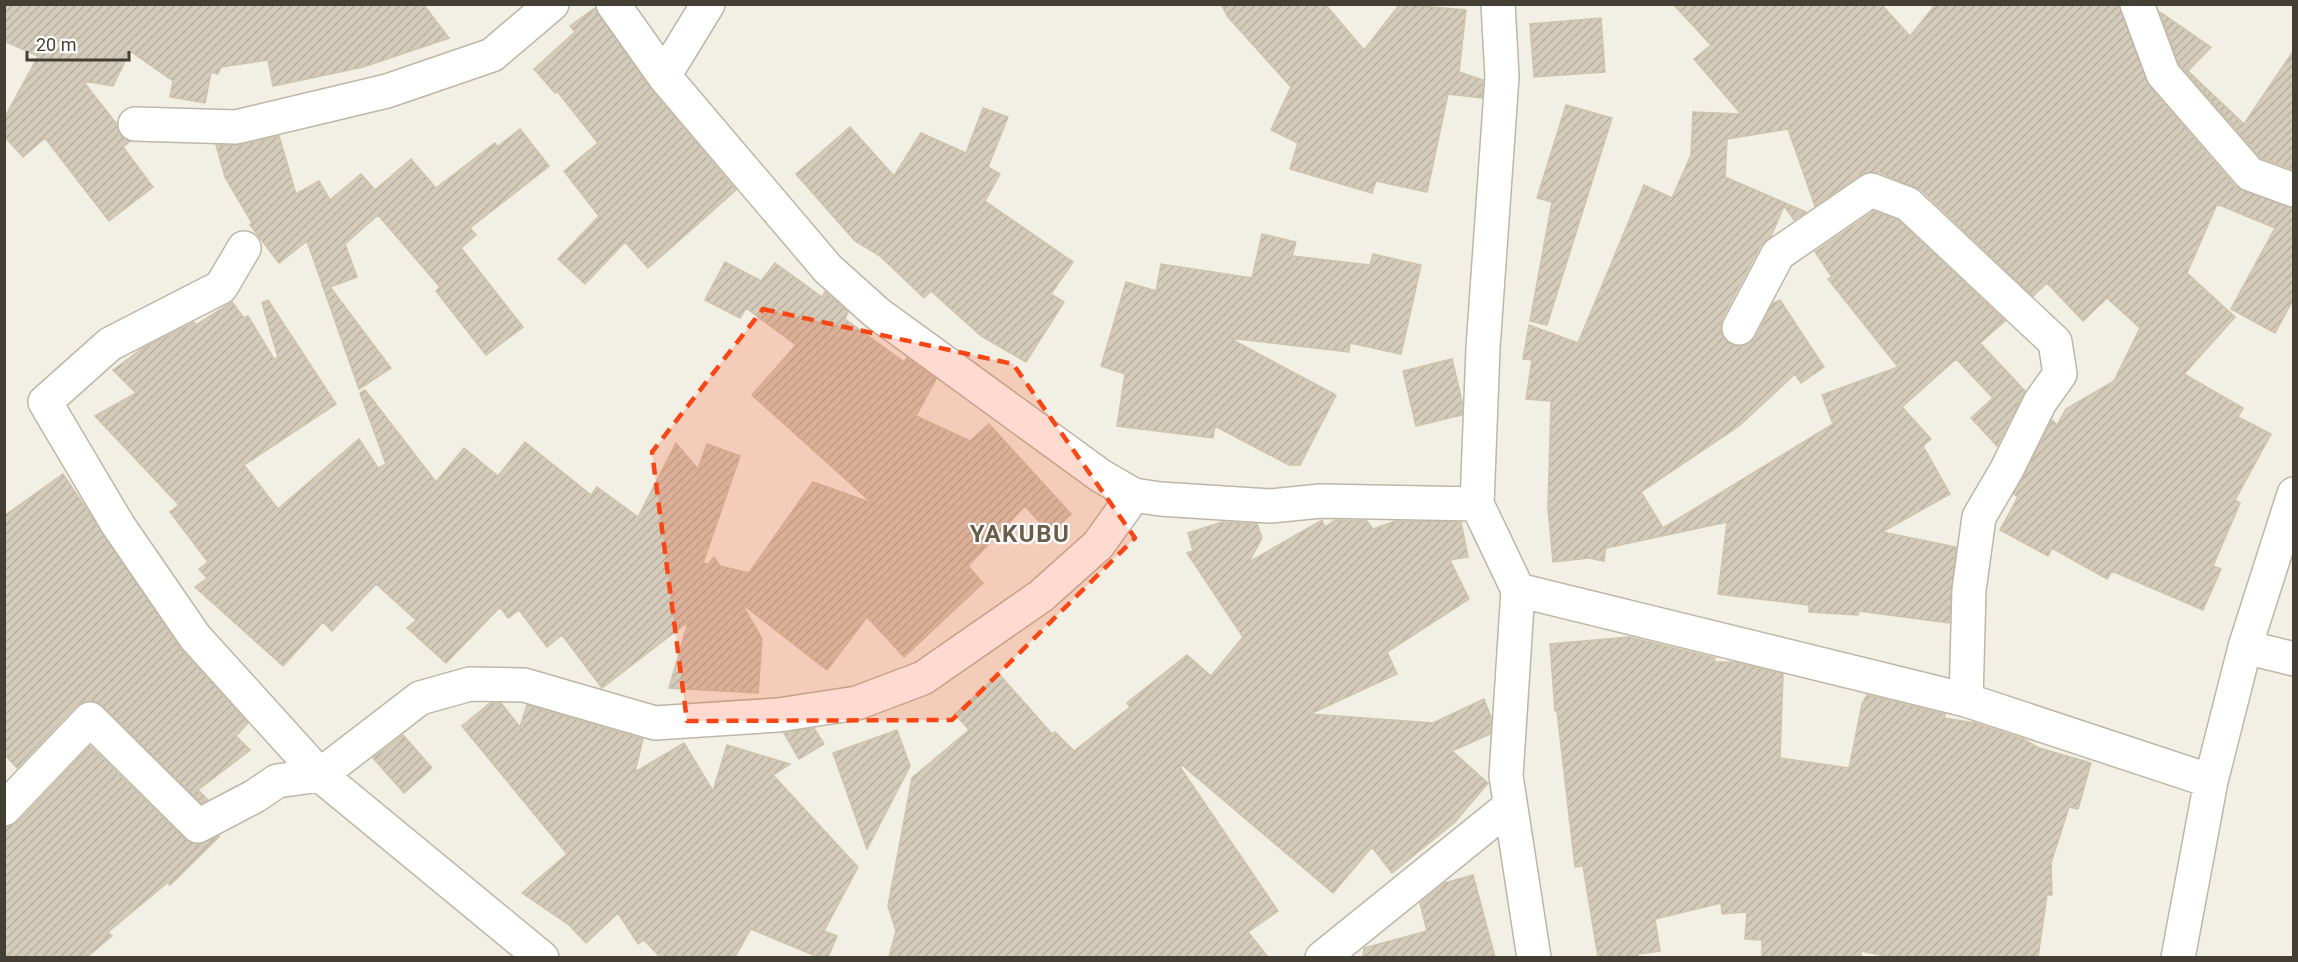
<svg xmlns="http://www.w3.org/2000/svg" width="2298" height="962" viewBox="0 0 2298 962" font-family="Roboto,sans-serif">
	<defs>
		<pattern id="building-hatch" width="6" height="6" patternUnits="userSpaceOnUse" patternTransform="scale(1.5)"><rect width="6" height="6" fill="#d4cbba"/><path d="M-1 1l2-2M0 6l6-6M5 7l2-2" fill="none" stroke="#b7afa0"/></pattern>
	</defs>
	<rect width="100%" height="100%" fill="#f2efe4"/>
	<!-- building -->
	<path fill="url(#building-hatch)" stroke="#cec4ad" stroke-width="1.5" d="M4,4H423L449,38L363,67L273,86L268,60L221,67L218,74L211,72L205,103L170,97L173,81L130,51L113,86L83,81L116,123L119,133L130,141L123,147L153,187L109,221L45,138L23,157L4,136V119L38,56L4,41Z
		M1221,4H1325L1364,50L1400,4L1466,10L1459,72L1483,80L1482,98L1448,94L1427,192L1376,181L1372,193L1290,169L1298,143L1271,130L1291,87L1228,17Z
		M1673,4H1881L1910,36L1936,4H2119L2149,86L2236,187L2294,208V298L2275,333L2231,309L2275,228L2217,204L2187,273L2235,317L2184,374L2243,408L2238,417L2271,434L2235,500L2240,503L2213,566L2221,569L2203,610L2112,571L2107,579L2052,548L2048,556L2000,530L2018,497L2014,494L2052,420L2057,425L2066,409L2114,381L2140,328L2107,298L2083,321L2047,283L2033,296L1921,190L1878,172L1860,175L1815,206L1788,129L1727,139L1725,177L1806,212L1794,220L1784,206L1771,236L1761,245L1722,319L1720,329L1724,338L1731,345L1739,347L1748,344L1756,337L1773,303L1780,300L1824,367L1801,383L1795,374L1739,426L1641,492L1663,528L1833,424L1822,395L1898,367L1828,279L1832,277L1815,252L1874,211L1898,220L2005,321L1980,343L2025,391L1997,446L1971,418L1993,398L1956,359L1902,407L1931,439L1923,446L1950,494L1882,532L1956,547L1949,623L1859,611L1858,615L1809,612V605L1718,594L1727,522L1606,548L1604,561L1589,558L1553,562L1548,508L1551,401L1526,399L1532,360L1523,359L1529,325L1578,343L1644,185L1672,198L1691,155L1693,112L1741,114L1694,59L1711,45Z
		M595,8L650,88L736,190L648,268L625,242L585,284L558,259L599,216L564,171L598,143L557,91L555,93L534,69L575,32L570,26Z
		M2160,12L2211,47L2188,71L2244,124L2294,50V170L2261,158L2179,64Z
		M1601,18L1605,72L1534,77L1530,24Z
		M1566,105L1612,118L1547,325L1530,321L1552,202L1537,198Z
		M983,108L1008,117L988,167L1000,174L985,201L1073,262L1051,294L1064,302L1026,362L981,336L931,291L924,298L880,256L855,241L796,174L850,127L894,176L921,133L966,153Z
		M520,129L549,166L470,228L476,235L461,248L523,327L486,355L436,291L440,287L378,215L345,244L357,277L330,287L391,368L359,389L307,241L279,263L250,225L252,223L225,177L216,145H240L279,136L296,194L319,181L330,200L361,174L375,190L411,159L436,188L495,143L497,147Z
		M1262,234L1296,242L1292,256L1370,265L1373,254L1421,265L1401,354L1350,343L1349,352L1229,338L1336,395L1300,465H1289L1215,426L1213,438L1117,426L1125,374L1101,366L1126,282L1156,291L1161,264L1252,278Z
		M725,262L761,281L775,263L822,297L825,292L848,312L845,319L904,362L907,358L936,379L916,416L970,441L989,424L1071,514L1050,534L1025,506L968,566L983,583L904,657L867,617L827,670L742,604L762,639L758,693L669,688L688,622L602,688L562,635L547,647L519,610L508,618L500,607L446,663L407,628L416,620L376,584L332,631L323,622L283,666L195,587L207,578L199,569L208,562L170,512L179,505L95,416L136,393L113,370L143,348L194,322L196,325L232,302L244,318L248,316L274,359L278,357L262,303L268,300L336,404L244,465L278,509L359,439L378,468L386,464L360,393L365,390L436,482L464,448L498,476L525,442L591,495L597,487L638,517L676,443L698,469L707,444L740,456L703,563L708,564L714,557L720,566L749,573L813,482L872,503L752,395L796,345L746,308L740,318L705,300Z
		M1452,359L1462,401V415L1416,426L1403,371Z
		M63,474L180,648L248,723L236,736L250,750L198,790L208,800L201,803L103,706L94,701H84L76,706L17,768L4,754V516Z
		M1322,520L1325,527L1335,520L1367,521L1373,529L1396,521L1461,522L1468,557L1450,560L1469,599L1387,652L1397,674L1310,714L1433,723L1484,699L1491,717L1490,734L1452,751L1488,783L1455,822L1392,873L1372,847L1333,893L1182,765L1180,767L1278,911L1248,932L1268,957H889L896,931L888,906L912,778L969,730L955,714L999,674L1052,734L1055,732L1074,751L1130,707L1127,703L1187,655L1211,676L1243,637L1187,553L1193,551L1188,533L1222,522L1257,524L1262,538L1249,562Z
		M1629,637L1715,658L1714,662H1734L1783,674L1780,758L1849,768L1862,704L1867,695L1945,714L1944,718L1975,723L2023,739L2039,748L2091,763L2078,809L2069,807L2051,863L2052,895H2047L2038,957H1890L1861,951V957H1762V940L1745,939L1747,912L1722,914L1721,903L1655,919L1660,951L1638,954V957H1598L1583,866L1575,867L1557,711H1555L1550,644Z
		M490,703H501L520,727L527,705L643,739L635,772L684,743L713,791L727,745L790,764L773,775L858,867L824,931L837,936L828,957H818L751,929L735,957H660L644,940L638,944L618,913L586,943L569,925L522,893L567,854L462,726Z
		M814,728L824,744L799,759L784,733Z
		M897,730L910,766L867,849L833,753Z
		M403,735L432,768L404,793L373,758Z
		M90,746L185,839L196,845L220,836L170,885L167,883L108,932L112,936L87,957H4V827L18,822Z
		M1473,875L1495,957H1363L1364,948L1427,931L1420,903L1445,883Z"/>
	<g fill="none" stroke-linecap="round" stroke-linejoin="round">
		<!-- minor casing -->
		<g stroke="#beb7a7" stroke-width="36">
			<path id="minor" d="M613,4L664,76L828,269L877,313L1101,476L1134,495L1160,499L1270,506L1321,501L1477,504
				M1498,4L1502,77L1483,348L1477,504L1518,590L1506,776L1534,958
				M2137,4L2163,74L2250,174L2294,190
				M664,76L708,4
				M135,124L236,127L387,91L492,55L552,4
				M244,248L221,287L110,344L45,402L118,525L195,637L320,775L542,958
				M1739,328L1778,254L1871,190L1908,204L2055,342L2060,374L2040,402L2007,469L1979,517L1969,590L1966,700
				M1518,590L1966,700L2211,781
				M2245,647L2294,659
				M4,809L90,719L198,826L255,796L277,781L320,775L420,698L470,684L524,685L655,723L778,715L857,703L923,678L1041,596L1098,545L1134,495
				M1322,958L1510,806
				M2178,958L2211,781L2245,647L2294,494"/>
		</g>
		<!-- minor -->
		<use href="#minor" stroke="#fff" stroke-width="33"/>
	</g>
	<!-- marked area -->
	<path fill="#fa4614" fill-opacity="0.2" stroke="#fa4614" stroke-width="4.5" stroke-dasharray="12 8" stroke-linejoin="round" d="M763,309L1013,364L1135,538L952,720L687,721L652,452Z"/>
	<g text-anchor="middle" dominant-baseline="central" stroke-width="4.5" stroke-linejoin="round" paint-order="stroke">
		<!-- district labels -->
		<g font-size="24" font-weight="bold" letter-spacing="1.5" fill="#675e4b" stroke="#fff">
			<text x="1020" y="534">YAKUBU</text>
		</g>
	</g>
	<!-- border -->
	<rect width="2298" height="962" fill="none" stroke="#443f34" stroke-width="12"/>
	<!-- scale -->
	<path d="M27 51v9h102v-9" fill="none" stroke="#443f34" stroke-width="3"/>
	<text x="36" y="51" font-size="18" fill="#443f34" stroke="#ffffff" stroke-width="4.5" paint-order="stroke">20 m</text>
</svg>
